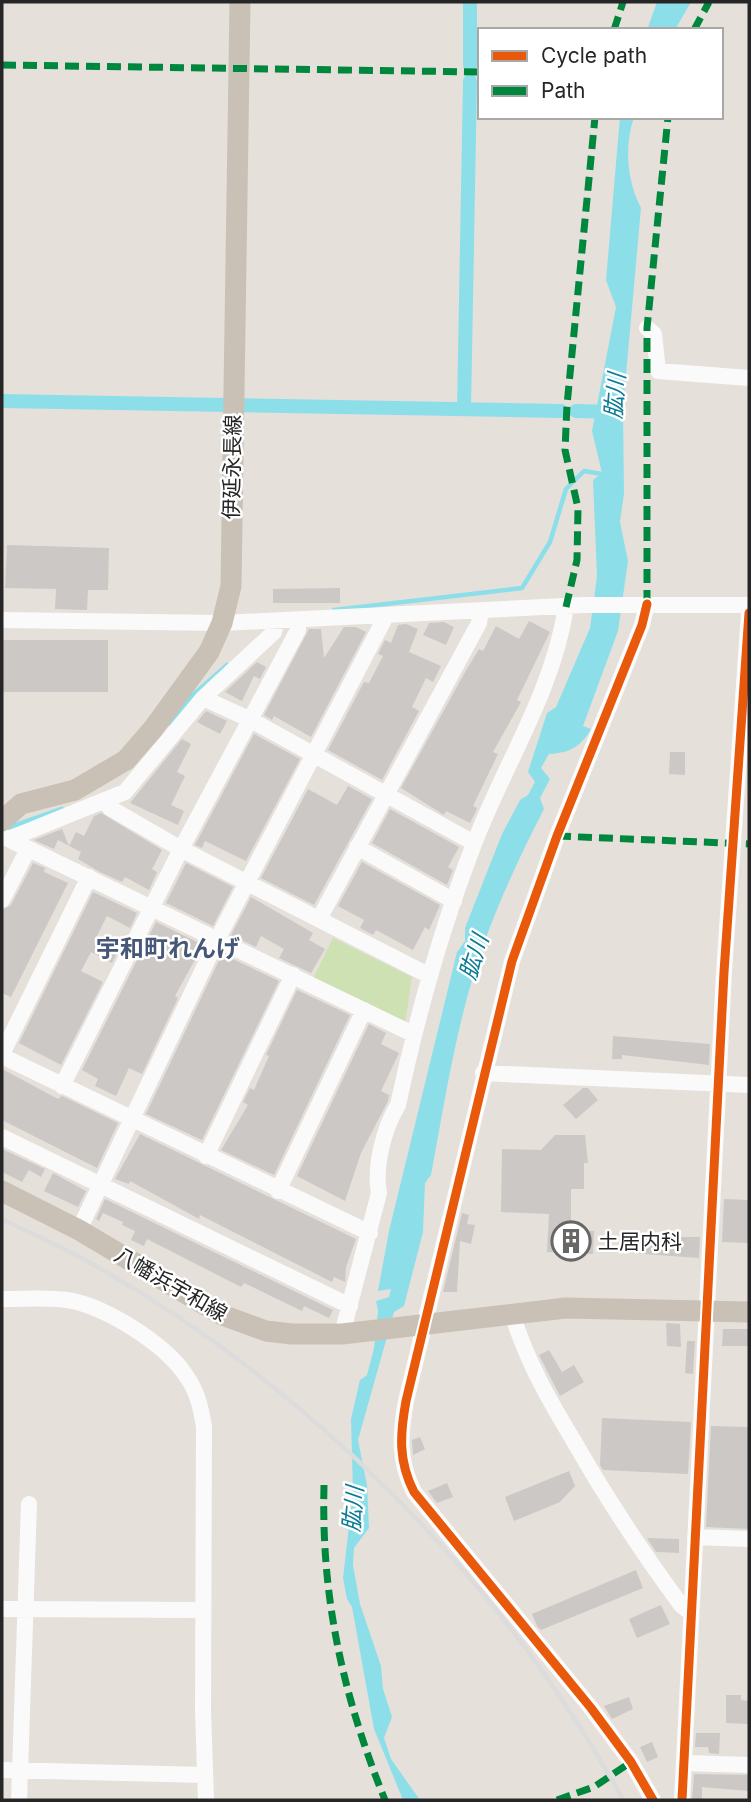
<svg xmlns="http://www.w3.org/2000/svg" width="751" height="1802" viewBox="0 0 751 1802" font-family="Inter,'Noto Sans JP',sans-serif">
	<rect width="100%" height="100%" fill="#e6e0db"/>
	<!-- green -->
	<path fill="#cde1b2" d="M333,938L412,977L405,1024L313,979Z"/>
	<!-- water -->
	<path fill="#8cdfe9" d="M657,2H691L675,30H647Z
		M620,117H634C624,147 627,181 641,208L623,408L624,494L620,522L628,561L618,631L583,726L591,729C581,747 569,753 549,754L541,768L550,779L540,798L544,809C523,850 503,892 487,935C458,1012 446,1095 431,1175L425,1183L423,1232L404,1306L394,1312L358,1440L367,1485L369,1528L354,1548L353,1565L360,1604L381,1666L383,1689L392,1717L384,1738L391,1759L420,1800H403L374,1729L352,1607L347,1599L343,1578L353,1492L351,1419L360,1380L367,1375L374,1348L378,1311L376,1301L389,1297L391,1289L378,1291L389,1231L457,952L465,941V928L502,834L520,800L528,795L535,782L528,772L547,713L556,707L590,628L597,576L593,480L602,473L592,431L616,307L606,280Z"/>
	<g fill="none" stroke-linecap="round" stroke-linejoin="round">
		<!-- stream -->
		<path stroke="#8cdfe9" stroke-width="4.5" d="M334,610L522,588L550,542L566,489L584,471L602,474
			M171,724L192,696L227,665
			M7,828L62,809"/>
		<!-- canal -->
		<path stroke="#8cdfe9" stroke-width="14" d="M470,65V2
			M2,401L561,411
			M464,409L470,81
			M576,411L612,412"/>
	</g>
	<!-- building -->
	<path fill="#ccc8c5" d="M7,545L109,548L108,590H88L87,610L55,609L56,589L5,588Z
		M340,588V603H273V589Z
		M529,621L550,632L517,700L521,702L493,752L498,754L473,806L477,808L475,813L470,823L446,811L444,815L401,788L464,674L479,649L483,651L496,626L519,639Z
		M444,622L454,627L446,645L423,635L429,623Z
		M406,624L418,629L409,652L441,666L433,682L426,678L412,707L419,711L382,780L328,750L364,682L369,683L383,656L378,654L385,640L391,643L398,625Z
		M344,627H356L366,632L311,737L274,716L272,720L264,715L309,629H321L324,658Z
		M3,640H108V692H3Z
		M257,662L266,667L260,679L254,676L242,701L225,692Z
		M206,711L227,721L220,734L197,722Z
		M254,734L300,759L246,861L205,841L202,848L195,845Z
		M182,739L191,744L177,772L185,776L171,805L184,811L178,825L130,803Z
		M670,752H685V775L669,774Z
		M348,786L372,799L314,905L261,878L308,789L337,805Z
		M390,809L459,847L448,867L453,870L447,885L372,843Z
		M101,813L162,850L152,869L157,872L149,890L125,877L122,882L100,872L78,859L81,852L58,840L54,849L34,840L62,829L69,846L76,832L84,836L94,816Z
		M362,862L440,905L429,930L425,927L413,950L376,930L373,935L360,928L364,920L338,906Z
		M33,863L45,868L44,872L68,883L11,997L2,993V910L11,905Z
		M186,863L233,887L213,926L166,903Z
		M93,892L137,913L130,928L107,916L96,938L119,949L112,963L91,952L81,971L103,982L61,1065L19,1043Z
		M251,897L313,933L309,940L325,949L311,973L279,958L284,949L261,936L256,947L231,935Z
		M156,922L203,945L175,996L178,998L142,1074L129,1068L116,1096L95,1086L98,1079L82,1070Z
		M222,954L279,981L202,1140L146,1114Z
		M297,990L350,1015L274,1175L221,1150L248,1105L243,1102L250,1088L254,1090L269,1056L266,1055Z
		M369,1024L386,1033L381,1044L399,1053L381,1091L389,1095L388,1101L361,1153L345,1201L297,1176Z
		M613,1036L710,1044L709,1065L622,1055V1059H612Z
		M2,1069L58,1099L62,1096L118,1123L97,1168L2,1120Z
		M583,1088H588L598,1100L576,1119L563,1105Z
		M140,1134L356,1239L346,1267L345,1282L334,1277L332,1282L200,1215L199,1219L130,1181L129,1184L115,1179Z
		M555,1135H585L588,1163H584V1189H571V1230L594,1231L593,1254L547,1252L549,1214L501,1212L502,1149L541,1150Z
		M2,1149L45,1169L41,1177L29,1170L22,1182L2,1172Z
		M53,1173L86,1191L78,1207L44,1191Z
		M105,1199L333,1310L329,1318L304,1306L302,1311L244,1283L241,1287L147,1239L144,1246L131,1240L135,1231L122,1225L123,1222L103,1213L99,1221L96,1219Z
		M724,1199L749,1200V1243L722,1242Z
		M462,1213L469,1215L467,1224L475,1225L471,1244L460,1241L457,1292H443Z
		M631,1232L659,1234V1237H700L699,1258L630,1253Z
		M666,1323L680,1324L681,1347L667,1346Z
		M723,1329H749V1346H722Z
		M687,1341H695L693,1374L685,1373Z
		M549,1350L562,1372L574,1365L584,1382L560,1396L539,1355Z
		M602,1418L691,1422L688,1474L603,1470L600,1465Z
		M711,1426L749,1427V1529L706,1527Z
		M420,1437L425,1449L413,1455L412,1440Z
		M569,1471L575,1486L560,1502L514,1521L505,1497Z
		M447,1483L453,1497L437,1503L428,1491Z
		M647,1538L679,1539V1553L656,1552Z
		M636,1570L643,1588L541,1630L537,1626L532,1614Z
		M661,1605L670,1624L637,1638L629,1619Z
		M726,1695H741V1700L749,1701V1724L726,1723Z
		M629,1697L633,1709L612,1719L604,1706Z
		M696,1733H720L719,1754L709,1753L708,1747H695Z
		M652,1742L658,1757L647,1762L640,1747Z
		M694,1774L749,1775V1791L702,1787V1800H692Z"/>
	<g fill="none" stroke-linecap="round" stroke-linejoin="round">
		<!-- minor -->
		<path stroke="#fbfafa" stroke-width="16" d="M647,328L654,334L658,371L749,378
			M647,604L642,625L557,836L512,961L406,1401C400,1434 398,1461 414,1492L591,1708L631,1762L653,1800
			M2,620L222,623L583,605H749
			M276,622L274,632L203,698L251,720L474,843
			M105,800L110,808L181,849L298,630V620
			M2,836L413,1034
			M9,839L125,792L203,698
			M357,847L454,901
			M2,900L28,849
			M319,919L479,623L481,611
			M2,1054L89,877
			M2,1056L370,1233
			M483,1073L749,1085
			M62,1086L181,849L428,975
			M2,1137L350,1306
			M206,1156L293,975
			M278,1191L364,1010
			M79,1230L218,938L386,616
			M2,1299C23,1299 46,1297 67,1300C105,1306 166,1344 187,1377C198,1393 201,1409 204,1427L203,1710L206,1800
			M512,1313C526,1360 549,1400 575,1443C608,1501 642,1552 681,1605L691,1613
			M342,1334L379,1193C374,1166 384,1128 398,1105C417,1016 441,929 474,844C504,765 553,692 566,607
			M695,1537L749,1539
			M2,1609L203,1610
			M685,1763L749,1765
			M2,1770L205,1775
			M19,1800L29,1504
			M682,1800L724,972L749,613"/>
		<!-- major -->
		<path stroke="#c9c1b6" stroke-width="21" d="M2,821L21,804L75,790L126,760L153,729L209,652L222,623L231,586L240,2
			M2,1191L79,1230L222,1315L266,1331L292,1334H342L566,1308L749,1312"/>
		<!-- rail -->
		<path stroke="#dcdcdd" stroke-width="4.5" d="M2,1219C32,1234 63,1247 92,1264C308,1385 505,1583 623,1800"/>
		<!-- quiet -->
		<path stroke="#00873e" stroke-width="7" stroke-dasharray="14 7" stroke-linecap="butt" d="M614,30L623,2
			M694,30L709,2
			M2,65L480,72
			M647,604V328L668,117
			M566,607L577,560L578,508L565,450L567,405L595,117
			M557,836L749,844
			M324,1485C321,1598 343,1696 385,1800
			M557,1800L594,1787L631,1762"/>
		<!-- cycleway casing -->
		<g stroke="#fff" stroke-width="13">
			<path id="cycleway" d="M647,604L642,625L557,836L512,961L406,1401C400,1434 398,1461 414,1492L591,1708L631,1762L653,1800
				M682,1800L724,972L749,613"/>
		</g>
		<!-- cycleway -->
		<use href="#cycleway" stroke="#e8590c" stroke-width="9"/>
	</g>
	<!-- icons -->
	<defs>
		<g id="building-ring" transform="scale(2.0125)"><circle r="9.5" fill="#fff" stroke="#696765" stroke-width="1.5"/><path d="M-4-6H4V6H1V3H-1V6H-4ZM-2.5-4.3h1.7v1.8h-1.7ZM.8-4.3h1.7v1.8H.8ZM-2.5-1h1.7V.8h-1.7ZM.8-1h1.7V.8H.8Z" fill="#696765"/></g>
	</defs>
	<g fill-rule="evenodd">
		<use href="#building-ring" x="571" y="1241"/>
	</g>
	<g text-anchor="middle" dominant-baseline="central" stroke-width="5" stroke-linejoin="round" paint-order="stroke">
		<!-- street labels -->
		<g font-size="21" fill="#262626" stroke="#fff">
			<text transform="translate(232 467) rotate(-89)">伊延永長線</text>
			<text transform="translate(171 1284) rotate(30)">八幡浜宇和線</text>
		</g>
		<!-- poi labels -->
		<g font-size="21" fill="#262626" stroke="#fff" text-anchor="start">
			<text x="598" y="1241">土居内科</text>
		</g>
		<!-- water labels -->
		<g font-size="23" font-style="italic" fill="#0b7b96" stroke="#fff">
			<text transform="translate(615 396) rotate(-85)">肱川</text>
			<text transform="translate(474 957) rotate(-72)">肱川</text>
			<text transform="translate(353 1509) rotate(-85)">肱川</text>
		</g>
		<!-- quarter labels -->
		<g font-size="24" font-weight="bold" fill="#475777" stroke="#fff">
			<text x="168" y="948">宇和町れんげ</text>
		</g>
	</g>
	<!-- border -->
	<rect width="751" height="1802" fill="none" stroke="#262626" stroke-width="7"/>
	<!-- legend -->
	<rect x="478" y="28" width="245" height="91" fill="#ffffff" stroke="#a8a8a8" stroke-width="2"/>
	<rect x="492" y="51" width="35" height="10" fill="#e8590c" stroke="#a8a8a8" stroke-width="2"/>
	<text x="541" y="63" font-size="21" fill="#262626">Cycle path</text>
	<rect x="492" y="86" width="35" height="10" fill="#00873e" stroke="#a8a8a8" stroke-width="2"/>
	<text x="541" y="98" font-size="21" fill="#262626">Path</text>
</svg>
